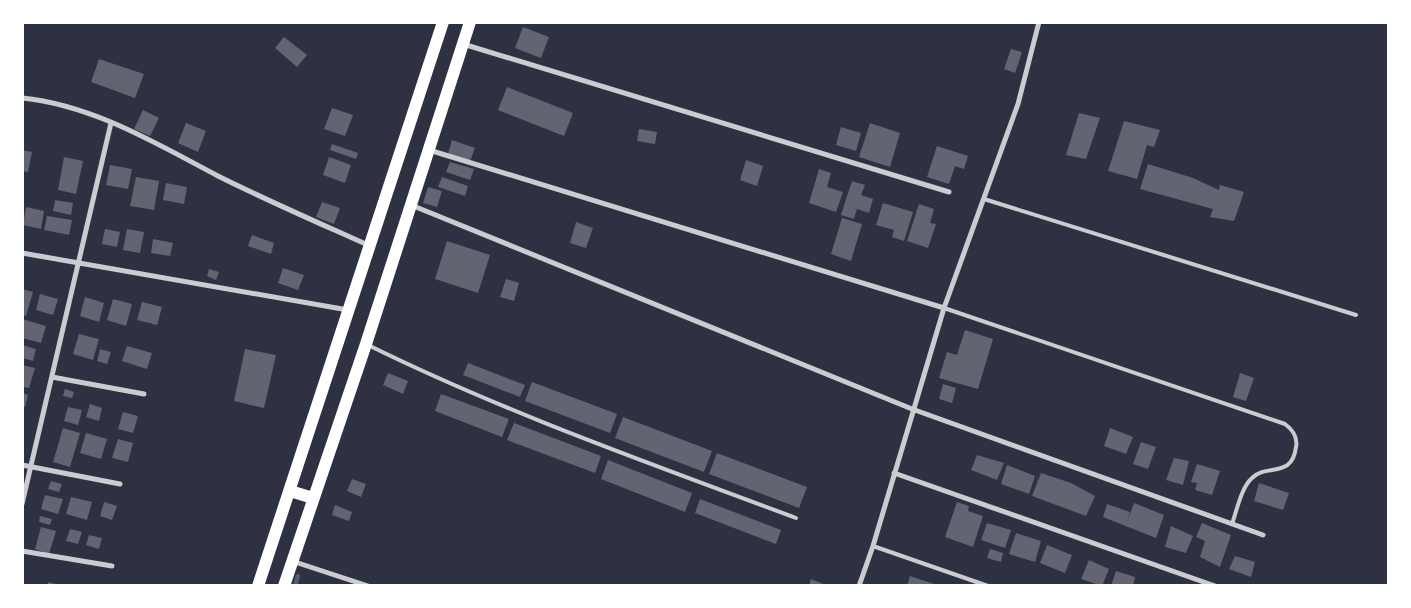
<svg xmlns="http://www.w3.org/2000/svg" width="1411" height="608" viewBox="0 0 1411 608" font-family="'Libre Baskerville',serif">
	<rect width="100%" height="100%" fill="#2d3142"/>
	<g fill="none" stroke-linecap="round" stroke-linejoin="round">
		<!-- stream -->
		<path stroke="#4f5d75" stroke-width="4.5" d="M295,586L298,576"/>
	</g>
	<!-- building -->
	<path fill="#626471" d="M523,27L549,37L541,58L515,48Z
		M284,37L307,55L297,67L275,48Z
		M1011,49L1022,52L1015,73L1004,69Z
		M99,59L144,74L135,98L91,82Z
		M507,87L573,113L564,136L498,110Z
		M332,108L353,115L345,136L324,129Z
		M143,110L159,118L150,136L134,129Z
		M1079,113L1100,118L1086,159L1066,155Z
		M1124,121L1160,130L1154,147L1147,145L1137,179L1108,171Z
		M186,123L206,131L198,152L178,143Z
		M870,123L900,133L890,167L859,157Z
		M841,127L861,133L856,151L836,145Z
		M639,129L657,132L655,144L637,141Z
		M452,140L475,148L470,161L448,154Z
		M332,144L358,153L356,159L330,150Z
		M937,146L968,156L964,169L955,166L949,184L927,177Z
		M22,150L32,152L28,172L22,171Z
		M64,157L83,161L76,194L58,190Z
		M329,157L351,165L345,183L323,175Z
		M746,160L763,166L757,186L740,180Z
		M450,162L474,169L470,180L446,172Z
		M1148,164L1193,178L1219,190L1220,185L1244,192L1234,221L1210,217L1213,209L1140,189Z
		M110,165L132,169L128,189L106,185Z
		M819,169L831,173L827,187L843,192L836,212L809,203Z
		M136,177L159,181L154,210L130,206Z
		M442,177L468,186L465,196L438,187Z
		M852,181L865,185L861,195L873,199L869,213L857,209L854,219L841,215Z
		M166,183L187,187L184,204L163,200Z
		M428,187L442,191L437,207L423,203Z
		M55,200L73,203L71,215L53,211Z
		M322,202L340,208L334,224L316,217Z
		M883,203L913,212L904,241L892,237L894,230L876,225Z
		M919,204L934,209L930,223L936,224L928,248L907,241Z
		M26,207L44,211L41,229L23,225Z
		M47,216L72,220L69,235L44,230Z
		M842,218L862,224L851,261L831,254Z
		M576,222L593,228L586,248L570,243Z
		M105,229L120,232L117,247L102,244Z
		M127,229L144,232L140,253L123,250Z
		M252,235L274,243L271,254L248,246Z
		M153,239L173,243L170,256L151,253Z
		M447,241L490,255L478,293L435,279Z
		M283,268L304,275L298,290L278,283Z
		M209,269L219,272L216,280L207,276Z
		M506,279L519,283L514,301L500,297Z
		M22,289L33,292L26,316L22,315Z
		M40,294L58,299L53,315L36,310Z
		M85,297L104,303L99,322L80,316Z
		M113,299L132,304L126,326L107,320Z
		M142,302L162,307L157,325L137,320Z
		M22,319L46,326L41,343L22,338Z
		M965,330L993,339L978,389L939,378L947,352L957,355Z
		M79,334L99,339L93,360L73,354Z
		M22,345L36,349L33,361L22,358Z
		M127,346L152,353L147,369L122,361Z
		M100,349L111,352L107,364L97,361Z
		M245,349L276,355L264,408L234,401Z
		M468,363L525,385L520,397L463,375Z
		M22,365L35,368L29,388L22,387Z
		M388,373L408,381L403,394L383,385Z
		M1240,373L1254,378L1246,401L1233,397Z
		M532,382L617,414L610,433L525,401Z
		M943,384L956,388L952,403L939,399Z
		M65,389L74,392L72,398L63,396Z
		M22,393L28,395L25,407L22,406Z
		M441,394L509,419L502,437L435,411Z
		M90,404L102,408L99,421L86,417Z
		M68,407L82,410L78,425L64,421Z
		M123,412L138,416L133,433L118,429Z
		M623,417L712,451L704,472L615,438Z
		M514,423L601,456L595,473L507,440Z
		M63,428L80,433L70,467L53,462Z
		M1110,428L1133,437L1126,454L1104,446Z
		M86,433L107,439L101,459L80,453Z
		M118,439L133,443L128,462L112,458Z
		M1141,442L1156,447L1148,469L1133,464Z
		M717,453L807,487L799,508L709,474Z
		M977,455L1004,463L997,480L971,470Z
		M1174,458L1189,461L1183,485L1166,480Z
		M608,460L692,493L685,512L601,479Z
		M1197,464L1220,471L1212,495L1195,490L1197,483L1191,482Z
		M1007,465L1035,476L1029,494L1001,484Z
		M1041,473L1071,483L1095,496L1086,516L1032,496Z
		M352,479L366,484L361,497L347,491Z
		M51,481L62,484L59,492L48,489Z
		M1259,483L1289,493L1283,510L1254,501Z
		M45,495L63,499L58,514L41,509Z
		M71,497L92,502L87,520L66,514Z
		M700,499L781,530L776,544L695,513Z
		M104,502L117,506L112,520L100,516Z
		M957,502L969,506L968,511L983,516L973,547L945,537Z
		M1134,503L1164,515L1156,538L1103,517L1107,504L1130,512L1127,522Z
		M335,505L352,512L349,521L332,515Z
		M40,516L52,519L50,525L39,522Z
		M987,523L1011,530L1005,548L981,540Z
		M1202,523L1231,535L1220,567L1200,557L1205,541L1196,537Z
		M1171,526L1193,536L1186,553L1165,547Z
		M41,527L56,531L49,554L35,549Z
		M70,529L82,532L78,544L66,541Z
		M1016,533L1041,541L1035,562L1009,554Z
		M89,535L102,538L99,549L86,545Z
		M1047,545L1072,555L1065,573L1040,563Z
		M990,549L1003,553L1001,562L987,558Z
		M1235,556L1255,562L1251,577L1229,569Z
		M1089,560L1109,569L1102,586L1081,579Z
		M1116,571L1135,577L1133,586H1111Z
		M910,576L937,585V586H907Z
		M811,579L826,585V586H809Z
		M48,582L60,585V586H47Z"/>
	<g fill="none" stroke-linecap="round" stroke-linejoin="round">
		<!-- service -->
		<path stroke="#caccd0" stroke-width="4" d="M984,199L1356,315
			M944,308L1285,424C1293,430 1298,437 1296,447C1292,479 1267,463 1252,478C1241,488 1237,510 1232,524
			M368,345C506,413 652,464 796,518
			M873,546L988,586"/>
		<!-- minor -->
		<path stroke="#caccd0" stroke-width="5" d="M463,44L949,192
			M22,98C93,105 157,144 218,176C268,201 319,223 370,246
			M429,150L944,308
			M411,205L912,409L1263,535
			M22,253L348,310
			M52,377L144,394
			M22,465L120,484
			M894,473L1215,586
			M22,504L111,123
			M22,551L112,566
			M292,561L368,586
			M859,586L873,546L944,308L1018,104L1039,22"/>
		<!-- primary -->
		<path stroke="#fff" stroke-width="12" d="M290,491L313,498
			M258,586L443,22
			M284,586L366,344L470,22"/>
	</g>
	<!-- border -->
	<rect width="1411" height="608" fill="none" stroke="#ffffff" stroke-width="48"/>
</svg>
